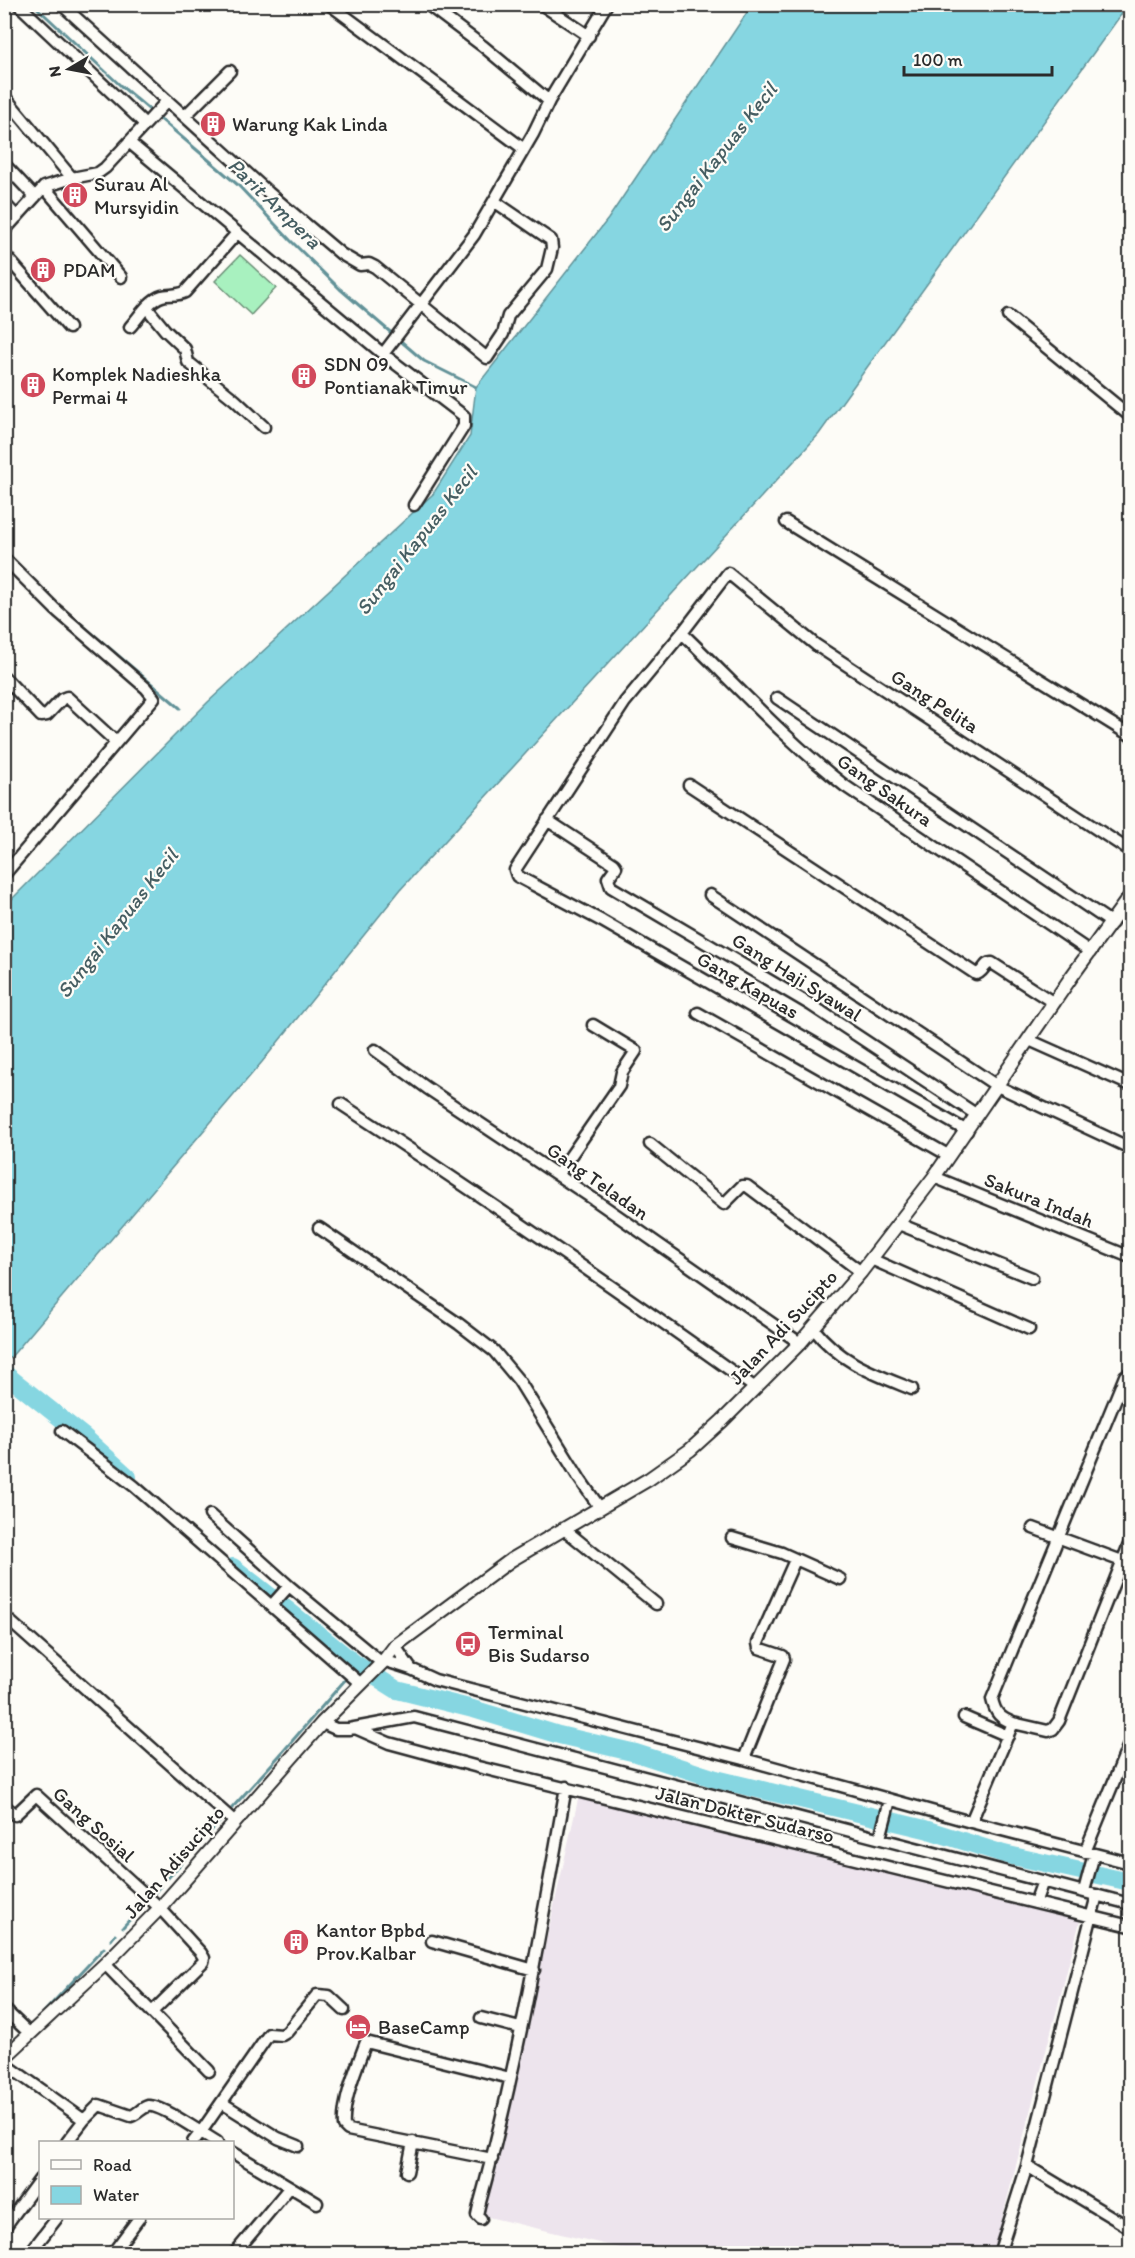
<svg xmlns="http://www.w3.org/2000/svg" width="1135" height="2258" viewBox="0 0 1135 2258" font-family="Itim,sans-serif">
	<rect width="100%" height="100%" fill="#fdfcf7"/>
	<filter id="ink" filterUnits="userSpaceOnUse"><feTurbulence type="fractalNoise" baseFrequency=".0167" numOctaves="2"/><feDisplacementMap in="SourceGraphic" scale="12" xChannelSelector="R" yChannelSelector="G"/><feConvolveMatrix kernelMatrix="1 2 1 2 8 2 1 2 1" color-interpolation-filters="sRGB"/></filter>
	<g filter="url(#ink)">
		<!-- built -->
		<path fill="#ede4ed" d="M579,1795L1080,1921L993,2253H642L484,2216Z"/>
		<!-- green -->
		<path fill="#a8f1bf" stroke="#6a8e75" stroke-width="1.5" d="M240,255L276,288L251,315L215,281Z"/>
		<!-- water -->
		<path fill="#86d6e1" stroke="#629298" stroke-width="1.5" d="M752,5H1128L819,434L401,889L262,1062L5,1364V906L208,702L433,494L470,436L476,387L608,219Z"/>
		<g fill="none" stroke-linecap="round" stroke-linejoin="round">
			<!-- stream -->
			<path stroke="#629298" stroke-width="3" d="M33,4L121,86L152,112
				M157,116L238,185L290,240L340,289L424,361L476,387
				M4,549L9,556
				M81,624L180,708
				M355,1667L357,1665
				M232,1808L280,1755L345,1680
				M191,1852L221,1820
				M168,1878L184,1860
				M155,1892L160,1886
				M123,1927L143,1905
				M111,1940L115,1935
				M44,2012L104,1948"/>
			<!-- river -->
			<path stroke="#86d6e1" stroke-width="18" d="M4,1373L83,1436L128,1477
				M233,1567L357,1665L397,1690L473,1709L559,1735L636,1753L716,1779L925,1829L1004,1854L1130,1882"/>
			<!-- minor casing -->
			<g stroke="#2b2b2b" stroke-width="15">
				<path id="minor" d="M18,4L145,124
					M61,4L269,193L341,254L360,265L369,264L375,267L487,358L503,334L508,316L547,269L552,248L551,240L494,201
					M329,4L524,149
					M427,4L484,47L549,101
					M541,4L589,36
					M4,96L72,178L44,187L4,231
					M185,116L230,71
					M130,143L383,354L464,416V426L414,505
					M4,164L35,197
					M72,178L98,173L105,168L167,101
					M44,187L121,277
					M4,203L17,217
					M4,254L69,328
					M147,308L165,330L185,349L188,362L235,400L264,427
					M1008,316L1130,416
					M130,327C139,317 149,300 162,296C169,294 177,296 185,292L237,233
					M383,354L474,235L533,134L549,101L607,4
					M786,522L1130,735
					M4,558L55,609L146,688L154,698L4,875
					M682,633C736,685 786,740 845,786L1089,951
					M4,677L41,716L47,715L62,699L67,697L116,742
					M777,698L1112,923
					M689,785L976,974C984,973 984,962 992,963L1054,1003
					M547,820L614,864L616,867L608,878L611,887L811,1005L977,1115
					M710,895L997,1086L1130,1148
					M698,1013L948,1155
					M1029,1040L1130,1085
					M375,1050L427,1088L595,1200L800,1343
					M341,1104C481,1195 618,1290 754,1387
					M967,1131L602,921L517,876L515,870L625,702L682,633L728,573L816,645L1130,851
					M650,1144L724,1204L742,1186H747L861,1272
					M558,1174L619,1086L622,1072L636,1051L593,1025
					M934,1177L1130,1257
					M899,1224L1032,1278
					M319,1228L459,1324L494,1351L519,1381L579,1478L600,1508
					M871,1259L1029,1329
					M813,1328C841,1363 872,1373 912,1389
					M62,1431L134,1486L361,1684
					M210,1515L289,1586L382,1663
					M1033,1528L1130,1564
					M564,1529L656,1604
					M732,1538L782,1553L840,1579
					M272,1605L289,1586
					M4,1616L235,1822
					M395,1646L411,1669
					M383,1660L411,1669L435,1680L744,1759L971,1822L1130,1863
					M964,1717L1008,1736
					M322,1723L336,1729H349L414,1717L1130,1904
					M1013,1723L1048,1731L1053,1729L1059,1721L1130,1542
					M355,1728L389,1743L478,1767L1130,1926
					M744,1759L784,1659L783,1656L759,1648L758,1643L795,1560
					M4,1805L15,1815L36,1795L160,1908L201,1953L204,1958L203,1962L152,2012
					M971,1822L1013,1723C1000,1718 995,1713 992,1699L1125,1376L1130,1373
					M880,1838L890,1800
					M1085,1852L1130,1742
					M1084,1891L1094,1854
					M1097,1895L1027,2166L1130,2228
					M1035,1903L1043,1881
					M432,1941L534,1970
					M105,1964L209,2071
					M4,2009L30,2034
					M481,2018L520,2028
					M4,2063L84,2120L67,2142
					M222,2103L278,2138L298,2146
					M84,2120L99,2105L131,2116C138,2114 141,2108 148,2106C159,2104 190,2126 201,2132L193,2142
					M217,2142L201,2132L269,2034L282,2035L287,2032L317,1995L329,1996L344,2010
					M232,2152L317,2203
					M492,2159L348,2130L344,2126C342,2102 357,2066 366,2042L510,2078
					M407,2172L413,2142
					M481,2219L477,2215L479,2206C517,2069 541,1928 566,1787
					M4,2228L40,2179
					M29,2254L57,2218
					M112,2254L139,2218
					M234,2254L290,2187
					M999,2254L1027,2166"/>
			</g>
			<!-- major casing -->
			<g stroke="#2b2b2b" stroke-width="16">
				<path id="major" d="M4,2058L105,1964L160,1908L322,1723L382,1663L395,1646L511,1560L649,1479L690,1450L722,1421L800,1343L861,1272L934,1177L1072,976L1130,896"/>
			</g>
			<!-- minor -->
			<use href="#minor" stroke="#fdfcf7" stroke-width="10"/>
			<!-- major -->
			<use href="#major" stroke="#fdfcf7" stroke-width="12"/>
		</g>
	</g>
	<!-- icons -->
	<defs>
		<g id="building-disc" transform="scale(1.35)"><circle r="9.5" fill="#d1495b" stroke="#fdfcf7"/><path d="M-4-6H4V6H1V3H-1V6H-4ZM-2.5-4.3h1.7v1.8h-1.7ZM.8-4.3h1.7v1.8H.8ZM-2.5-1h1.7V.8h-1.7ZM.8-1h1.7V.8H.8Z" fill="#fff"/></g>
		<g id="bus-disc" transform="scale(1.35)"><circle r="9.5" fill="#d1495b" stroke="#fdfcf7"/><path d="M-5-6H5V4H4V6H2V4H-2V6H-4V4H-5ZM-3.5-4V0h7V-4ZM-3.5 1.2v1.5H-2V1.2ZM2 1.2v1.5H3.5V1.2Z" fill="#fff"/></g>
		<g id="hotel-disc" transform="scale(1.35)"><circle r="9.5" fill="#d1495b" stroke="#fdfcf7"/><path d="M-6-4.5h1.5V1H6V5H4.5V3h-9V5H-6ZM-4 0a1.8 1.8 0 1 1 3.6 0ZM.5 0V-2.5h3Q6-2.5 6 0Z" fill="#fff"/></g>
	</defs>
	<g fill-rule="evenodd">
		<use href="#building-disc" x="213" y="124"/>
		<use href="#building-disc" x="75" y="195"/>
		<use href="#building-disc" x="43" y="270"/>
		<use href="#building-disc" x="304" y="376"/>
		<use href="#building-disc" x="33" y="385"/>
		<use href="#bus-disc" x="468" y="1644"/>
		<use href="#building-disc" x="296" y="1942"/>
		<use href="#hotel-disc" x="358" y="2027"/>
	</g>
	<g text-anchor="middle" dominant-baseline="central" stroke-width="4.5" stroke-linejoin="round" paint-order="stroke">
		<!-- poi labels -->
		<g font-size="20" fill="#2b2b2b" stroke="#fdfcf7" text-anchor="start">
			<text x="232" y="124">Warung Kak Linda</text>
			<text x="94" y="184">Surau Al<tspan x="94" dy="23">Mursyidin</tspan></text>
			<text x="63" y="270">PDAM</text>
			<text x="324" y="364">SDN 09<tspan x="324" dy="23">Pontianak Timur</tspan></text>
			<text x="52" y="374">Komplek Nadieshka<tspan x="52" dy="23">Permai 4</tspan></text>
			<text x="488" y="1632">Terminal<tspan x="488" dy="23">Bis Sudarso</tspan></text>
			<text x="316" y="1930">Kantor Bpbd<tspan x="316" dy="23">Prov.Kalbar</tspan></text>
			<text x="378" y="2027">BaseCamp</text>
		</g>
		<!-- street labels -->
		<g font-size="20" fill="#2b2b2b" stroke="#fdfcf7">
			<text transform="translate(935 701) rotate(33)">Gang Pelita</text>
			<text transform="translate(885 790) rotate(35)">Gang Sakura</text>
			<text transform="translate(797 977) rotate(32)">Gang Haji Syawal</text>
			<text transform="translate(748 985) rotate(30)">Gang Kapuas</text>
			<text transform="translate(598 1181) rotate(35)">Gang Teladan</text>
			<text transform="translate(1039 1200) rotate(22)">Sakura Indah</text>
			<text transform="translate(783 1327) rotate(-47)">Jalan Adi Sucipto</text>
			<text transform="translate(745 1814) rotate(14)">Jalan Dokter Sudarso</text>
			<text transform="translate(94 1824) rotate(42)">Gang Sosial</text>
			<text transform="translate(174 1862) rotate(-49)">Jalan Adisucipto</text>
		</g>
		<!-- water labels -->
		<g font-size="21" font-style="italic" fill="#465e62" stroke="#fdfcf7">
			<text transform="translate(716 157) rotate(-52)">Sungai Kapuas Kecil</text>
			<text transform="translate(275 203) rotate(44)">Parit Ampera</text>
			<text transform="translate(416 540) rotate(-52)">Sungai Kapuas Kecil</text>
			<text transform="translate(117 923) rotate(-52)">Sungai Kapuas Kecil</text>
		</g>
	</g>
	<!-- margin -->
	<rect width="1135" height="2258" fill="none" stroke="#fdfcf7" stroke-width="24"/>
	<rect x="12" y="12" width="1111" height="2234" fill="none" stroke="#2b2b2b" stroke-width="2" filter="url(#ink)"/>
	<!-- legend -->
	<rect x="39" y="2141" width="195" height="78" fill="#fdfcf7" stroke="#a9a8a5" stroke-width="1.5"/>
	<rect x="51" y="2160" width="30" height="9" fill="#fdfcf7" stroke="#a9a8a5" stroke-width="1.5"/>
	<text x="93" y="2171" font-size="18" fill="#2b2b2b">Road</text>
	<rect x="51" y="2186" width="30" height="18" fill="#86d6e1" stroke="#a9a8a5" stroke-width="1.5"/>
	<text x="93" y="2201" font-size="18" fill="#2b2b2b">Water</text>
	<!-- north arrow -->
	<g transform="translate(69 69) rotate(260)" stroke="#fdfcf7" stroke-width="4.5" paint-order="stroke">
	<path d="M0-4.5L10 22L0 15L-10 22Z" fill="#2b2b2b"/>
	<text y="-9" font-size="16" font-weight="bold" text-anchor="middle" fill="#2b2b2b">N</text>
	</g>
	<!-- scale -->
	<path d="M904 66v9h148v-9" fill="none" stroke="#2b2b2b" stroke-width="3"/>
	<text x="913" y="66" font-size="18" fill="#2b2b2b" stroke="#fdfcf7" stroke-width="4.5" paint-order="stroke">100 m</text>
</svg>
